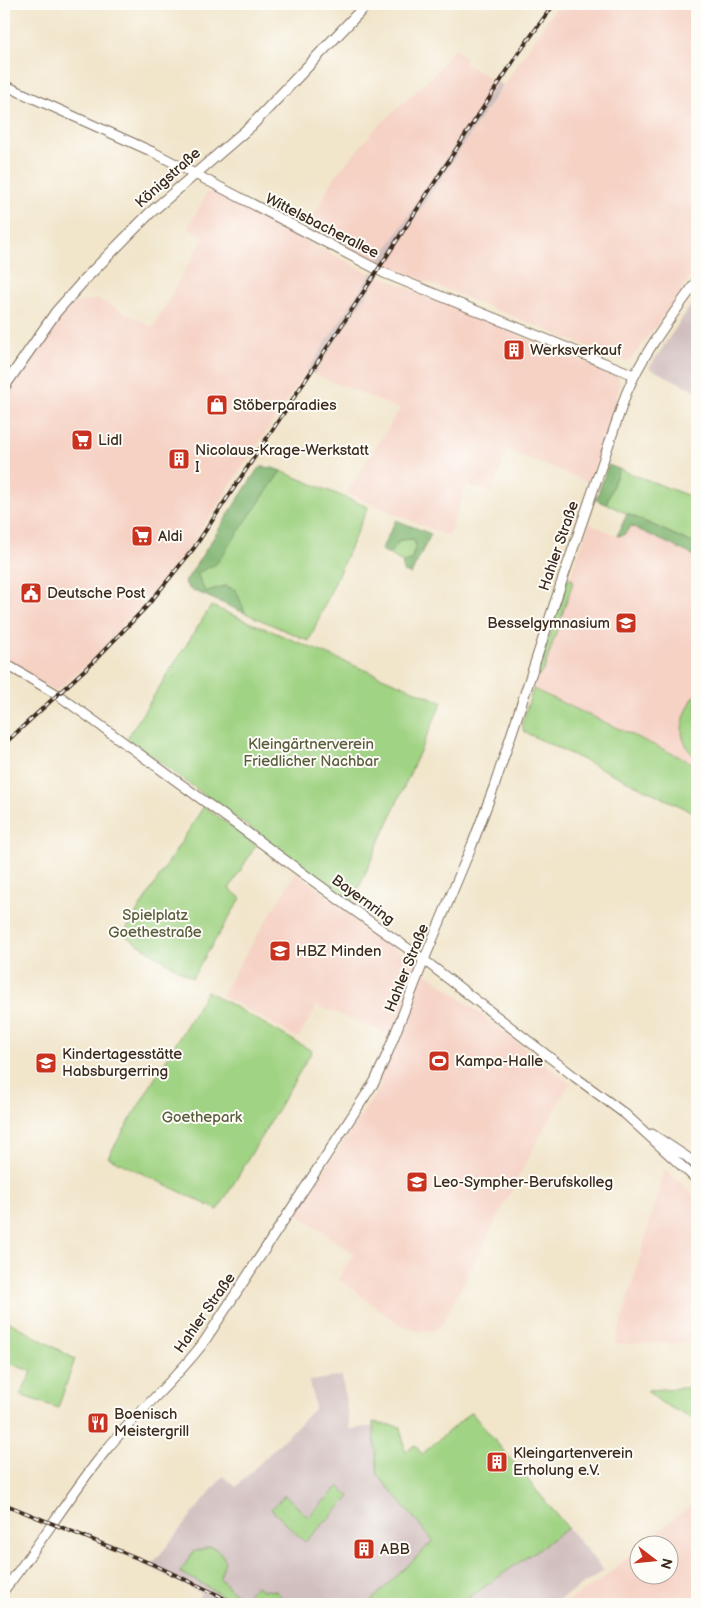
<svg xmlns="http://www.w3.org/2000/svg" width="701" height="1608" viewBox="0 0 701 1608" font-family="'Balsamiq Sans',sans-serif">
	<rect width="100%" height="100%" fill="#fdfcf7"/>
	<filter id="ink" filterUnits="userSpaceOnUse"><feTurbulence type="fractalNoise" baseFrequency=".02" numOctaves="2"/><feDisplacementMap in="SourceGraphic" scale="10" xChannelSelector="R" yChannelSelector="G"/><feConvolveMatrix kernelMatrix="1 2 1 2 8 2 1 2 1" color-interpolation-filters="sRGB"/></filter>
	<filter id="wash" filterUnits="userSpaceOnUse"><feTurbulence type="fractalNoise" baseFrequency=".0096" numOctaves="4" result="noise"/><feDisplacementMap in="SourceGraphic" scale="20" xChannelSelector="R" yChannelSelector="G"/><feGaussianBlur stdDeviation="1.12" result="paint"/><feColorMatrix in="noise" values="0 0 0 0 0 0 0 0 0 0 0 0 0 0 0 0 0 1.4 0 .05"/><feComposite in="paint" operator="in"/></filter>
	<g filter="url(#wash)">
		<rect width="100%" height="100%" fill="#f1e5ca"/>
		<!-- built -->
		<path fill="#f6d2c5" d="M558,4H697V266L682,291L631,359L624,361L384,265Z
			M454,49L466,57L464,63L497,82L378,262L313,226L311,220L336,175L376,128L435,74Z
			M208,191L371,274L193,542L157,586L94,657L56,692L4,660V397L70,304L98,299L153,327L204,237L188,228Z
			M379,276L490,321V323L615,374L619,379L620,387L589,482L507,450L492,493L467,485L448,536L346,493L400,409L314,374Z
			M589,523L617,536L627,532L631,526L697,557V765L533,689Z
			M296,872L570,1083L534,1147L441,1326L435,1330L419,1331L397,1323L338,1278L354,1254L296,1213L382,1084L372,1073L388,1034L317,1006L298,1038L221,995Z
			M665,1169L697,1198V1343L615,1344Z
			M696,1501L697,1503V1604H563L600,1581L638,1549V1576H668V1546L642,1545Z"/>
		<!-- industrial -->
		<path fill="#d1bfbf" d="M497,82L503,85L384,265L378,262Z
			M372,272L379,276L314,374L307,371Z
			M697,296V391L649,368Z
			M342,1376L350,1429L373,1426L378,1475L475,1593L568,1528L604,1571L552,1604H195L201,1593L150,1567L223,1476L236,1487L315,1408L310,1381Z"/>
		<!-- green -->
		<path fill="#a0d383" stroke="#6e7e50" d="M619,469L697,499V545L606,504Z
			M281,471L368,507L309,641L245,613L236,590L225,586L205,592L197,573L216,563Z
			M413,539L416,545L411,561L402,562L389,554L400,540Z
			M571,578L573,581L572,585L544,669L539,676L536,672L546,646V643C551,633 555,622 556,611L559,609L567,581Z
			M211,606L442,702L352,903L127,738Z
			M533,689L697,765V814L524,732L522,723Z
			M697,691V759C672,736 683,716 697,691Z
			M204,806L256,845L229,889L241,898L192,978L127,937L125,931Z
			M207,991L312,1051L218,1210L108,1157Z
			M4,1319L75,1359L58,1408L20,1395L32,1372L4,1361Z
			M697,1387V1421L662,1403L648,1392V1390Z
			M471,1412L568,1528L460,1604H368L433,1541L378,1475L373,1422L401,1427L405,1452L415,1445L422,1454Z
			M339,1486L350,1497L305,1542L271,1509L285,1495L308,1517Z
			M209,1547C217,1548 221,1552 225,1560L220,1578L232,1591L244,1598L256,1586L262,1590L276,1591L289,1604H237L213,1590L180,1572L193,1552Z"/>
		<!-- forest -->
		<path fill="#80b571" stroke="#5e7048" d="M608,465L619,469L606,504L596,500Z
			M262,467L273,468L281,471L216,564L197,573L205,592L225,586L236,590L245,613L188,588L185,582L257,470Z
			M627,514L697,545V557L631,526L624,535L617,536Z
			M396,520L431,534L411,574L404,572L402,562L411,561L416,545L413,539L400,540L389,554L381,550Z"/>
	</g>
	<g filter="url(#ink)">
		<g fill="none" stroke-linecap="round" stroke-linejoin="round">
			<!-- tertiary casing -->
			<g stroke="#7b6b5a" stroke-width="11">
				<path id="tertiary" d="M4,85L153,152L384,273L634,375
					M4,663L58,695L93,720L345,904L424,960L575,1077L625,1114L697,1180
					M652,1134L687,1157L697,1166
					M4,1590C40,1545 70,1494 107,1449C137,1412 175,1381 204,1342L375,1081L388,1052L424,960L472,845L494,787L561,584L626,394C643,353 671,317 697,281"/>
			</g>
			<!-- secondary casing -->
			<g stroke="#7b6b5a" stroke-width="12">
				<path id="secondary" d="M4,387L56,312L87,277L150,213L251,126L367,4"/>
			</g>
			<!-- tertiary -->
			<use href="#tertiary" stroke="#fff" stroke-width="9"/>
			<!-- secondary -->
			<use href="#secondary" stroke="#fff" stroke-width="10"/>
			<!-- rail casing -->
			<g stroke="#3b2a1e" stroke-width="4">
				<path id="rail" d="M4,744L93,662L147,606L194,548L342,325L518,54L554,4
					M4,1504L152,1564L218,1595L233,1604
					M689,1604L697,1599"/>
			</g>
			<!-- rail -->
			<use href="#rail" stroke="#fdfcf7" stroke-width="2" stroke-dasharray="5.5" stroke-linecap="butt"/>
		</g>
	</g>
	<!-- icons -->
	<defs>
		<g id="building-square" transform="scale(1.125)"><rect x="-9" y="-9" width="18" height="18" rx="4" fill="#c8321e" stroke="#fdfcf7"/><path d="M-4-6H4V6H1V3H-1V6H-4ZM-2.5-4.3h1.7v1.8h-1.7ZM.8-4.3h1.7v1.8H.8ZM-2.5-1h1.7V.8h-1.7ZM.8-1h1.7V.8H.8Z" fill="#fff"/></g>
		<g id="shop-square" transform="scale(1.125)"><rect x="-9" y="-9" width="18" height="18" rx="4" fill="#c8321e" stroke="#fdfcf7"/><path d="M-5-2.5h2.3a2.7 3.5 0 0 1 5.4 0H5L5.5 6h-11ZM-1.5-2.5h3a1.5 2.3 0 0 0-3 0Z" fill="#fff"/></g>
		<g id="supermarket-square" transform="scale(1.125)"><rect x="-9" y="-9" width="18" height="18" rx="4" fill="#c8321e" stroke="#fdfcf7"/><path d="M-6-5.5h2.5l.6 2H6L4.5 2H-2.5L-4.4-4H-6ZM-1.5 3.2a1.3 1.3 0 1 0 .1 0ZM3 3.2a1.3 1.3 0 1 0 .1 0Z" fill="#fff"/></g>
		<g id="civic-square" transform="scale(1.125)"><rect x="-9" y="-9" width="18" height="18" rx="4" fill="#c8321e" stroke="#fdfcf7"/><path d="M-.6-6.5H3V-4.5H.6V-3L4-1V1h2V6H-6V1h2V-1L-.6-3ZM-1.2 2.5V6h2.4V2.5Z" fill="#fff"/></g>
		<g id="school-square" transform="scale(1.125)"><rect x="-9" y="-9" width="18" height="18" rx="4" fill="#c8321e" stroke="#fdfcf7"/><path d="M0-5L7-2L0 1L-7-2ZM-4 1L0 2.5L4 1V4Q0 6-4 4Z" fill="#fff"/></g>
		<g id="stadium-square" transform="scale(1.125)"><rect x="-9" y="-9" width="18" height="18" rx="4" fill="#c8321e" stroke="#fdfcf7"/><path d="M0-5a6.5 5 0 1 0 0 10a6.5 5 0 1 0 0-10ZM-3.5-1.8h7v3.6h-7Z" fill="#fff"/></g>
		<g id="restaurant-square" transform="scale(1.125)"><rect x="-9" y="-9" width="18" height="18" rx="4" fill="#c8321e" stroke="#fdfcf7"/><path d="M-5-6h1v4h1v-4h1v4h1v-4h1v5L-1.5 .5V6h-2V.5L-5-1ZM5-6V6H3V1.5H1.5Q1.5-4 5-6Z" fill="#fff"/></g>
	</defs>
	<g fill-rule="evenodd">
		<use href="#building-square" x="514" y="350"/>
		<use href="#shop-square" x="217" y="405"/>
		<use href="#supermarket-square" x="82" y="440"/>
		<use href="#building-square" x="179" y="459"/>
		<use href="#supermarket-square" x="142" y="536"/>
		<use href="#civic-square" x="31" y="593"/>
		<use href="#school-square" x="626" y="623"/>
		<use href="#school-square" x="280" y="951"/>
		<use href="#stadium-square" x="439" y="1061"/>
		<use href="#school-square" x="46" y="1063"/>
		<use href="#school-square" x="417" y="1182"/>
		<use href="#restaurant-square" x="98" y="1423"/>
		<use href="#building-square" x="497" y="1462"/>
		<use href="#building-square" x="364" y="1549"/>
	</g>
	<g text-anchor="middle" dominant-baseline="central" stroke-width="4" stroke-linejoin="round" paint-order="stroke">
		<!-- street labels -->
		<g font-size="15" fill="#3b2a1e" stroke="#fdfcf7">
			<text transform="translate(168 178) rotate(-42)">Königstraße</text>
			<text transform="translate(322 226) rotate(27)">Wittelsbacherallee</text>
			<text transform="translate(559 546) rotate(-71)">Hahler Straße</text>
			<text transform="translate(363 900) rotate(36)">Bayernring</text>
			<text transform="translate(407 968) rotate(-68)">Hahler Straße</text>
			<text transform="translate(205 1313) rotate(-55)">Hahler Straße</text>
		</g>
		<!-- poi labels -->
		<g font-size="15" fill="#3b2a1e" stroke="#fdfcf7" text-anchor="start">
			<text x="530" y="350">Werksverkauf</text>
			<text x="233" y="405">Stöberparadies</text>
			<text x="98" y="440">Lidl</text>
			<text x="195" y="450">Nicolaus-Krage-Werkstatt<tspan x="195" dy="17">I</tspan></text>
			<text x="158" y="536">Aldi</text>
			<text x="47" y="593">Deutsche Post</text>
			<text x="610" y="623" text-anchor="end">Besselgymnasium</text>
			<text x="296" y="951">HBZ Minden</text>
			<text x="62" y="1054">Kindertagesstätte<tspan x="62" dy="17">Habsburgerring</tspan></text>
			<text x="455" y="1061">Kampa-Halle</text>
			<text x="433" y="1182">Leo-Sympher-Berufskolleg</text>
			<text x="114" y="1414">Boenisch<tspan x="114" dy="17">Meistergrill</tspan></text>
			<text x="513" y="1453">Kleingartenverein<tspan x="513" dy="17">Erholung e.V.</tspan></text>
			<text x="380" y="1549">ABB</text>
		</g>
		<!-- park labels -->
		<g font-size="15" fill="#595d3c" stroke="#fdfcf7">
			<text x="311" y="744">Kleingärtnerverein<tspan x="311" dy="17">Friedlicher Nachbar</tspan></text>
			<text x="155" y="915">Spielplatz<tspan x="155" dy="17">Goethestraße</tspan></text>
			<text x="202" y="1117">Goethepark</text>
		</g>
	</g>
	<!-- margin -->
	<rect width="701" height="1608" fill="none" stroke="#fdfcf7" stroke-width="20"/>
	<!-- north arrow -->
	<g transform="translate(654 1560) rotate(106)"><circle r="24" fill="#fdfcf7" stroke="#afa8a0"/>
	<path d="M0-4L9 19L0 12L-9 19Z" fill="#c8321e"/>
	<text y="-8" font-size="14" font-weight="bold" text-anchor="middle" fill="#3b2a1e">N</text>
	</g>
</svg>
